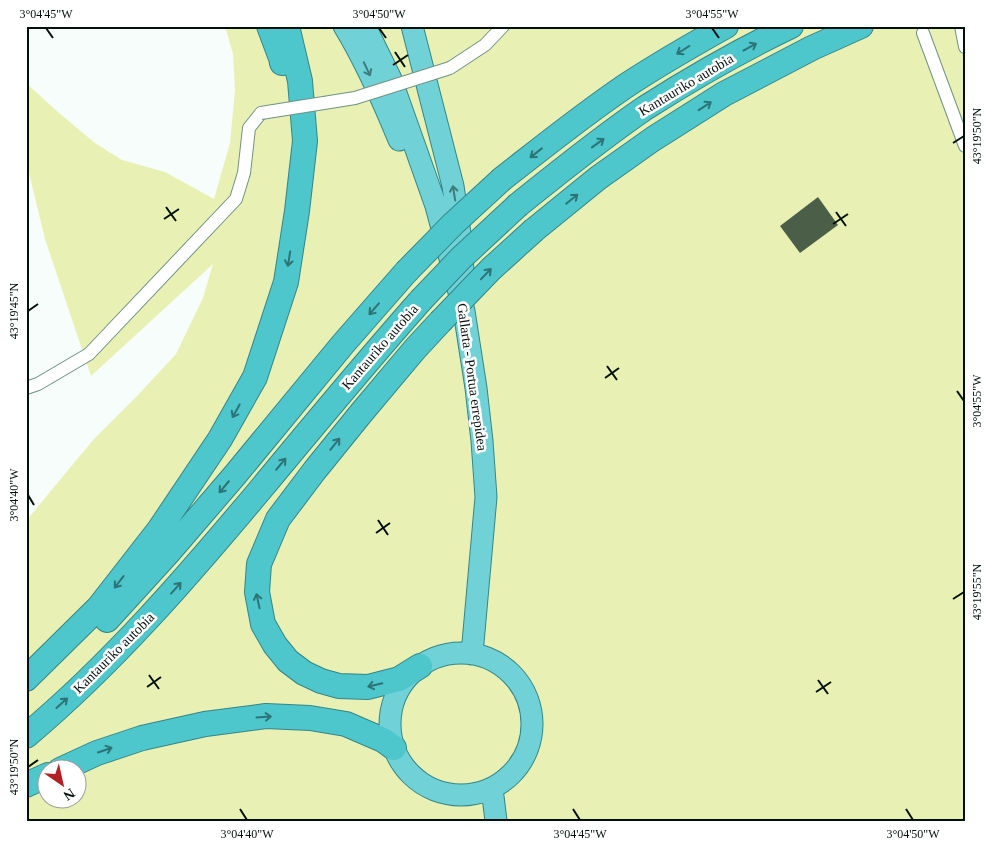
<svg xmlns="http://www.w3.org/2000/svg" width="991" height="847" viewBox="0 0 991 847" font-family="Georgia,serif">
	<rect width="100%" height="100%" fill="#f6fdfa"/>
	<!-- green -->
	<path fill="#e9f0b3" fill-rule="evenodd" d="M225,26H965V821H26V521L93,440L138,395L176,354L203,298L213,264L91,376L45,239L29,173L26,171V83L59,113L95,143L122,160L165,172L214,199L230,143L235,90L233,54ZM48,770H78V800H48Z"/>
	<!-- building -->
	<path fill="#4b5f48" d="M818,197L838,225L800,253L780,226Z"/>
	<g fill="none" stroke-linecap="round" stroke-linejoin="round">
		<!-- minor casing -->
		<g stroke="#6f9286" stroke-width="14">
			<path id="minor" d="M961,26L965,47
				M923,33L965,146
				M450,68L485,45L503,26
				M26,388L38,384L89,354L236,199L244,173L249,128L261,113"/>
		</g>
		<!-- trunk casing -->
		<g stroke="#338689" stroke-width="23">
			<path id="trunk" d="M344,26C366,62 383,101 399,140
				M365,26L391,79L436,206L464,311L476,388L482,441L486,497L472,654
				M412,26L453,186L461,240L463,271
				M390 724a71 71 0 1 1 142 0a71 71 0 1 1-142 0Z
				M492,788L496,821"/>
		</g>
		<!-- motorway casing -->
		<g stroke="#338689" stroke-width="26">
			<path id="motorway" d="M269,26L281,58L282,63
				M502,179C543,147 584,114 627,85C659,64 692,45 726,26
				M518,205C559,172 601,138 645,108C692,78 741,50 791,26
				M534,230L598,178L653,139L724,94L812,48L861,26
				M107,620L168,553L235,475L343,344L406,272
				M420,666L399,679L368,687L339,686L321,681L304,673L288,661L275,645L263,624L257,592L259,564L278,519L315,470L362,412L415,349L440,322
				M26,679L99,607L159,530L220,439L255,377L286,282L297,211L305,141L300,81L287,26
				M26,736C113,663 187,577 260,490C313,426 366,362 421,300
				M60,770L97,753L142,738L205,724L266,716L310,718L346,724L383,740L394,748
				M26,785L48,775"/>
		</g>
		<!-- minor -->
		<use href="#minor" stroke="#fff" stroke-width="12"/>
		<!-- trunk -->
		<use href="#trunk" stroke="#70d2d6" stroke-width="21"/>
		<!-- motorway -->
		<use href="#motorway" stroke="#4dc6cc" stroke-width="24"/>
		<!-- minor-bridge casing -->
		<g stroke="#6f9286" stroke-width="14" stroke-linecap="butt">
			<path id="minor-bridge" d="M261,113L355,98L450,68"/>
		</g>
		<!-- motorway-bridge casing -->
		<g stroke="#338689" stroke-width="26" stroke-linecap="butt">
			<path id="motorway-bridge" d="M406,272L453,224L502,179
				M421,300L461,258L518,205
				M440,322L491,269L534,230"/>
		</g>
		<!-- minor-bridge -->
		<use href="#minor-bridge" stroke="#fff" stroke-width="12"/>
		<!-- motorway-bridge -->
		<use href="#motorway-bridge" stroke="#4dc6cc" stroke-width="24"/>
	</g>
	<!-- one-way arrows -->
	<defs><path id="oneway-shaft" d="M-6 0H5M1.5-3L5.5 0L1.5 3" fill="none" stroke-width="1.6" stroke-linecap="round" stroke-linejoin="round" transform="scale(1.25)"/></defs>
	<g stroke="#2c7476">
		<use href="#oneway-shaft" transform="translate(750 47) rotate(-29)"/>
		<use href="#oneway-shaft" transform="translate(683 50) rotate(148)"/>
		<use href="#oneway-shaft" transform="translate(705 106) rotate(-33)"/>
		<use href="#oneway-shaft" transform="translate(598 143) rotate(-36)"/>
		<use href="#oneway-shaft" transform="translate(536 153) rotate(142)"/>
		<use href="#oneway-shaft" transform="translate(572 199) rotate(-39)"/>
		<use href="#oneway-shaft" transform="translate(289 259) rotate(99)"/>
		<use href="#oneway-shaft" transform="translate(486 274) rotate(-46)"/>
		<use href="#oneway-shaft" transform="translate(374 309) rotate(131)"/>
		<use href="#oneway-shaft" transform="translate(236 411) rotate(119)"/>
		<use href="#oneway-shaft" transform="translate(335 444) rotate(-51)"/>
		<use href="#oneway-shaft" transform="translate(281 464) rotate(-50)"/>
		<use href="#oneway-shaft" transform="translate(224 487) rotate(130)"/>
		<use href="#oneway-shaft" transform="translate(119 582) rotate(128)"/>
		<use href="#oneway-shaft" transform="translate(176 588) rotate(-48)"/>
		<use href="#oneway-shaft" transform="translate(258 601) rotate(-102)"/>
		<use href="#oneway-shaft" transform="translate(375 685) rotate(166)"/>
		<use href="#oneway-shaft" transform="translate(62 703) rotate(-42)"/>
		<use href="#oneway-shaft" transform="translate(264 717) rotate(-4)"/>
		<use href="#oneway-shaft" transform="translate(105 750) rotate(-19)"/>
	</g>
	<g stroke="#3f7b7b">
		<use href="#oneway-shaft" transform="translate(367 69) rotate(65)"/>
		<use href="#oneway-shaft" transform="translate(454 193) rotate(-99)"/>
	</g>
	<!-- ticks -->
	<path fill="none" stroke="#04100c" stroke-width="2" d="M46,28L53,38M379,28L386,38M712,28L719,38M395,52L405,67M393,65L408,55M953,143L964,136M166,207L176,221M836,212L846,226M164,219L179,209M833,224L848,214M28,311L38,304M607,366L617,380M605,378L619,368M957,391L964,401M28,495L34,505M378,520L388,535M376,533L390,523M953,599L964,592M149,675L159,689M818,680L828,694M147,687L161,677M816,692L831,682M28,767L38,760M240,809L247,820M573,809L580,820M906,809L913,820"/>
	<g text-anchor="middle" dominant-baseline="central" stroke-width="5" stroke-linejoin="round" paint-order="stroke">
		<!-- street labels -->
		<g font-size="14" fill="#04100c" stroke="#fff">
			<text transform="translate(686 85) rotate(-31)">Kantauriko autobia</text>
			<text transform="translate(380 347) rotate(-49)">Kantauriko autobia</text>
			<text transform="translate(472 377) rotate(82)">Gallarta - Portua errepidea</text>
			<text transform="translate(114 653) rotate(-45)">Kantauriko autobia</text>
		</g>
	</g>
	<!-- border -->
	<rect width="991" height="847" fill="none" stroke="#ffffff" stroke-width="55"/>
	<!-- north arrow -->
	<g transform="translate(62 784) rotate(146)"><circle r="24" fill="#ffffff" stroke="#9b9f9e"/>
	<path d="M0-4L9 19L0 12L-9 19Z" fill="#b22124"/>
	<text y="-8" font-size="14" font-weight="bold" text-anchor="middle" fill="#04100c">N</text>
	</g>
	<rect x="28" y="28" width="936" height="792" fill="none" stroke="#04100c" stroke-width="2"/>
	<g font-size="12" text-anchor="middle" fill="#04100c">
		<text x="46" y="18">3°04'45"W</text>
		<text x="379" y="18">3°04'50"W</text>
		<text x="712" y="18">3°04'55"W</text>
		<text transform="translate(977 136) rotate(-90)" y="4">43°19'50"N</text>
		<text transform="translate(14 311) rotate(-90)" y="4">43°19'45"N</text>
		<text transform="translate(977 401) rotate(-90)" y="4">3°04'55"W</text>
		<text transform="translate(14 495) rotate(-90)" y="4">3°04'40"W</text>
		<text transform="translate(977 592) rotate(-90)" y="4">43°19'55"N</text>
		<text transform="translate(14 767) rotate(-90)" y="4">43°19'50"N</text>
		<text x="247" y="838">3°04'40"W</text>
		<text x="580" y="838">3°04'45"W</text>
		<text x="913" y="838">3°04'50"W</text>
	</g>
</svg>
